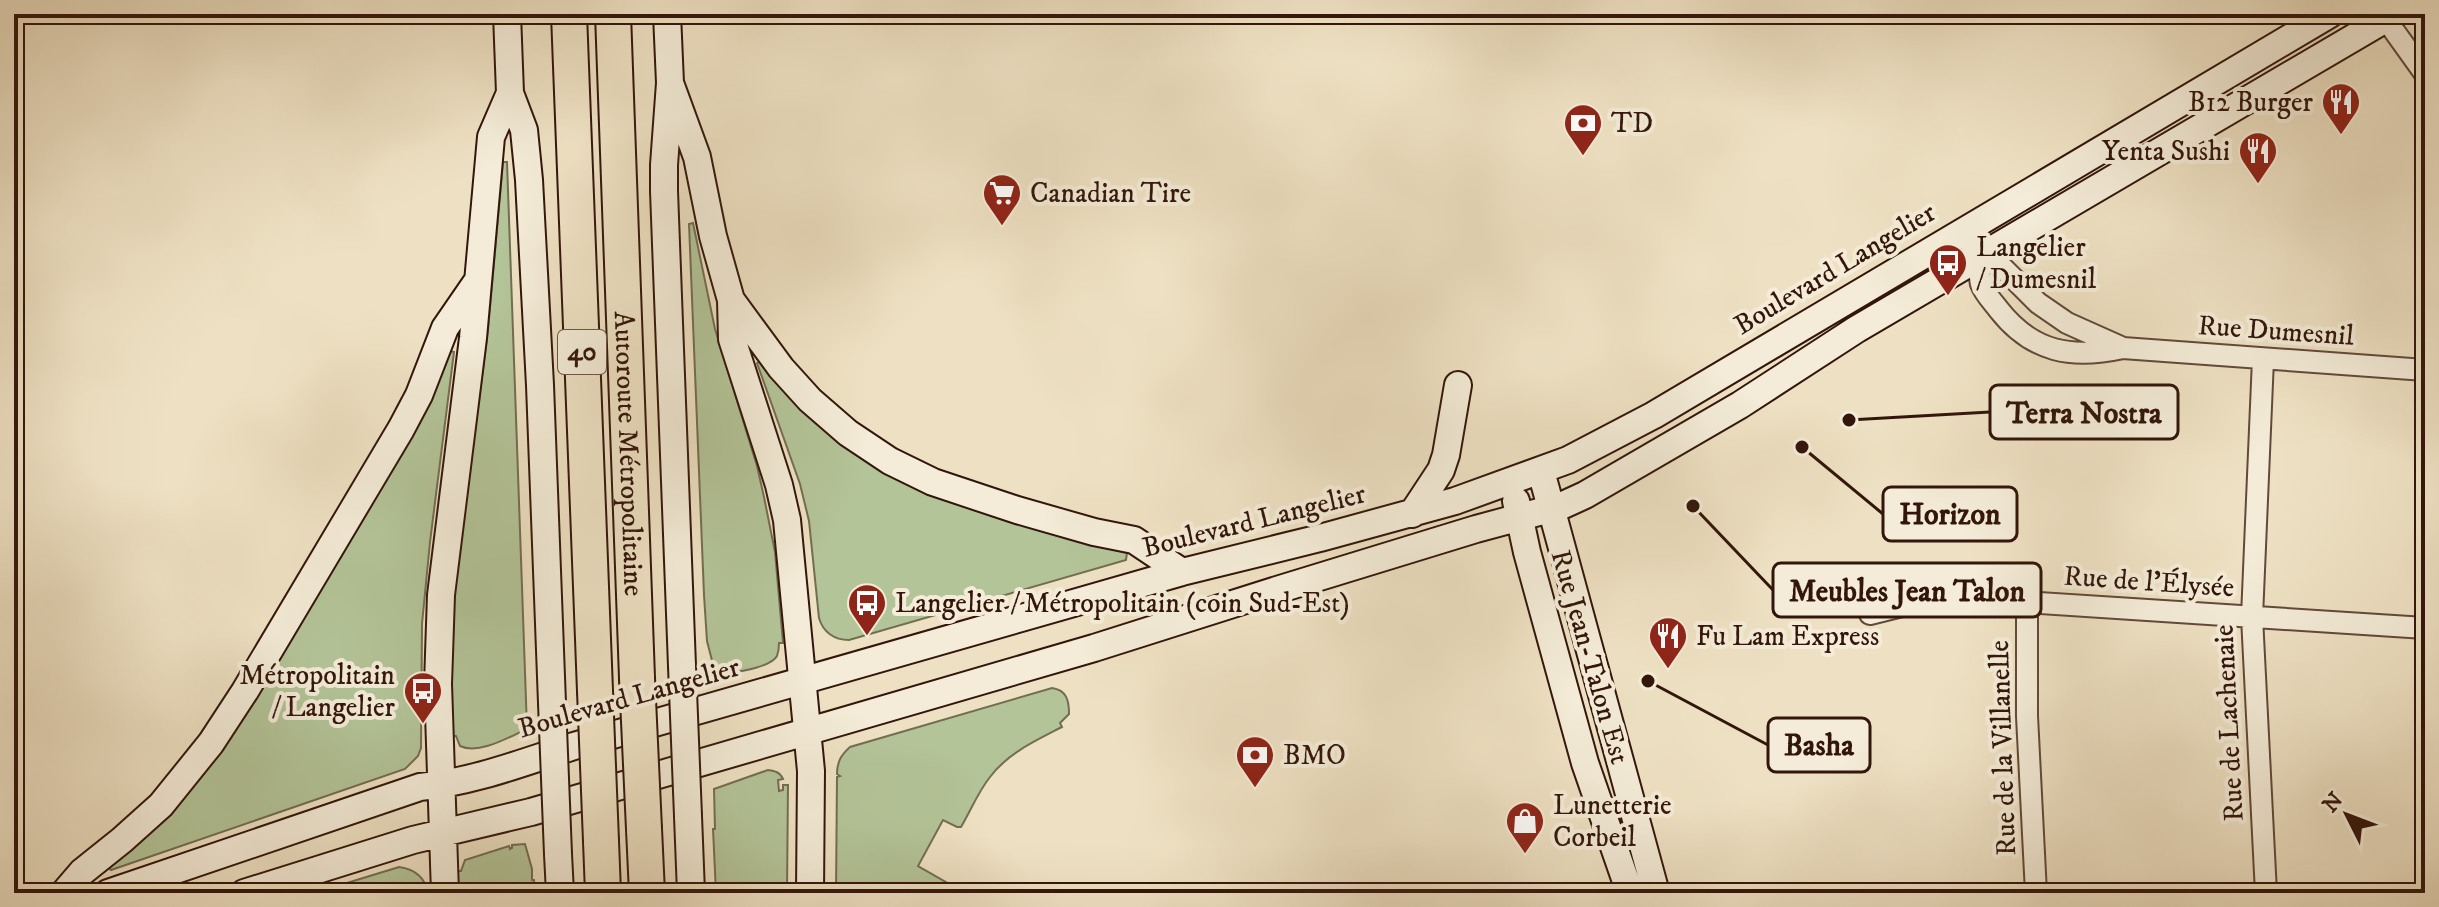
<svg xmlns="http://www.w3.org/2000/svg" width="2439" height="907" viewBox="0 0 2439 907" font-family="'IM FELL DW Pica',serif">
	<rect width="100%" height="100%" fill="#eee1c3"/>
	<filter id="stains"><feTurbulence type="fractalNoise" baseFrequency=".0025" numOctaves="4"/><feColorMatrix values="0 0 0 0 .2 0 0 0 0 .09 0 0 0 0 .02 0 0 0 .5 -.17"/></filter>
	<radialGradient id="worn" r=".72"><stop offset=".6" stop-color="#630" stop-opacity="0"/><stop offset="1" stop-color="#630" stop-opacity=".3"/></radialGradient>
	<!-- green -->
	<path fill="#b3c498" stroke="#736d52" stroke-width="2" d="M503,162H507L527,729C509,737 479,755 460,746L456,736H451V646L455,588L488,330Z
		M693,223L715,329L757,466L764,497L775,552L783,643H779C779,646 778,653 777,656C770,669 727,673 714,676L715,672L707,641L704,595L689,224Z
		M450,351L454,352L430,542L422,624L421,748L418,756L405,769L111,870L108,867L179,801L205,771L239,724L407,442Z
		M761,360C801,408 829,438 883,471L1092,544L1127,553L1126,560L849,640C834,640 823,632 819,618L809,521L800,484L757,363Z
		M1052,688C1067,690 1069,701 1069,714L1060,723L1062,727C1035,741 1008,753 990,777C978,792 971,810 961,827H957L943,820L918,866L965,893H836L837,777L840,776L837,774C837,762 841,755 850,747Z
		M768,770C775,771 780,772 783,779L778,780L779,791L783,790V785H788L787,893H716L713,829H715L714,789Z
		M525,844L532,869V880H534L535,893H459L457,871H461L465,860L509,846L510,849L512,848V845Z
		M399,867C414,869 425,877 428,893H314Z"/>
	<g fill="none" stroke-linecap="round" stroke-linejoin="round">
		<!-- street casing -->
		<g stroke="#624939" stroke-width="24">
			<path id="street" d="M2382,14L2425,74
				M1962,231C1967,240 1975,249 1978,258C1980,266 1979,276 1981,284C1984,293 1993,302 1999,310C2033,353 2072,359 2123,348L2425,370
				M1978,258L2002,267L2038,303L2067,323L2123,348
				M2263,359L2252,617L2266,893
				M2027,602V716L2036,893
				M1870,614L1906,605L1978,599L2425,628"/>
		</g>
		<!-- secondary casing -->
		<g stroke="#33160b" stroke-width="30">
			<path id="secondary" d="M507,14L510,93L524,130L529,180L540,385L552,703
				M667,14L670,83L664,165V191L682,666
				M670,83L697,157L713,236L731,300L732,339L779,485L787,520L811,771L810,893
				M731,300L781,368L810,400L848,433L890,461L933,482L1017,510L1094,532L1134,540L1182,572
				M1541,471L1656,893
				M1516,501L1527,552L1585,763L1630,893
				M1412,514L1441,470L1446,455L1458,385
				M688,816L691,893
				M558,854L560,893
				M64,893L82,872L122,840L161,805L211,743L245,691L401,429L419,395L445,328L476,283
				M108,893L420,787C473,782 524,762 574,746L1182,572L1320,538L1455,501L1568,460L1654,415L2330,14
				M244,893L413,840L531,812L1094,648L1277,590L1476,529L1561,506L1585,495L1740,405L1857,329L2394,14
				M445,893L438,684L441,595L473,338L491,137L510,93"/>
		</g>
		<!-- highway casing -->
		<g stroke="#33160b" stroke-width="38">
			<g id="highway">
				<path d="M569,14L595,691"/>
				<path id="s1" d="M613,14L637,678"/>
				<path d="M644,829L647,893"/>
				<path d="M601,841L603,893"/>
			</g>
		</g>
		<!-- street -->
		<use href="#street" stroke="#f4ecd8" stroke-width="20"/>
		<!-- secondary -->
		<use href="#secondary" stroke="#f4ecd8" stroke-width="26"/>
		<!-- highway -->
		<use href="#highway" stroke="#eee1c3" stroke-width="34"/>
		<!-- secondary-bridge casing -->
		<g stroke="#33160b" stroke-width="30" stroke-linecap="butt">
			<path id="secondary-bridge" d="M682,666L688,816
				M552,703L558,854"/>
		</g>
		<!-- highway-bridge casing -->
		<g stroke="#33160b" stroke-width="38" stroke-linecap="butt">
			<path id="highway-bridge" d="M637,678L644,829
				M595,691L601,841"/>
		</g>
		<!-- secondary-bridge -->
		<use href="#secondary-bridge" stroke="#f4ecd8" stroke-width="26"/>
		<!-- highway-bridge -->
		<use href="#highway-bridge" stroke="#eee1c3" stroke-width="34"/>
	</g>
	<!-- icons -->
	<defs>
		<g id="restaurant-pin" transform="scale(2)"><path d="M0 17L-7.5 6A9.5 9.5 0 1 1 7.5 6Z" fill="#8f2418" stroke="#f4ecd8"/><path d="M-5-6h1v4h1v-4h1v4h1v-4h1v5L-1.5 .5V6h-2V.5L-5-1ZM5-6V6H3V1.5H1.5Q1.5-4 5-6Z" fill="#fff"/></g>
		<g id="bank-pin" transform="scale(2)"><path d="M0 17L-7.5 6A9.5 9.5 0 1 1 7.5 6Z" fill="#8f2418" stroke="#f4ecd8"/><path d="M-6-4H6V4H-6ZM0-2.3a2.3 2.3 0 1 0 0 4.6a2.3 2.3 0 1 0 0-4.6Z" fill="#fff"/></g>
		<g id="supermarket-pin" transform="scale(2)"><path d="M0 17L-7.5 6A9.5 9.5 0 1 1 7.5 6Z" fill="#8f2418" stroke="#f4ecd8"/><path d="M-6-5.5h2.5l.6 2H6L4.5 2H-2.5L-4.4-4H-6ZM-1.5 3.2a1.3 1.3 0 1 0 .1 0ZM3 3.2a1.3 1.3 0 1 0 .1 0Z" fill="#fff"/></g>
		<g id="bus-pin" transform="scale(2)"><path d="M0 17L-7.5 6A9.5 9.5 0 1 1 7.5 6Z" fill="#8f2418" stroke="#f4ecd8"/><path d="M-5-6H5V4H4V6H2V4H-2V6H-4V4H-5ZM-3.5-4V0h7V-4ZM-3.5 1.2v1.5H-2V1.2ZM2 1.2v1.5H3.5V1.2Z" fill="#fff"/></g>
		<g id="shop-pin" transform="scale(2)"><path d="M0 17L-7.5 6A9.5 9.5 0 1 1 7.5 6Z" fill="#8f2418" stroke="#f4ecd8"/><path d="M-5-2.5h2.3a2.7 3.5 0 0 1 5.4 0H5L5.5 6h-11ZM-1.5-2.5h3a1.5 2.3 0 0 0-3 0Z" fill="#fff"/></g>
	</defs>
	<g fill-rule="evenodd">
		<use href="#restaurant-pin" x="2341" y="102"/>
		<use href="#bank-pin" x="1583" y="123"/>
		<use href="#restaurant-pin" x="2258" y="151"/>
		<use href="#supermarket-pin" x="1002" y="193"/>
		<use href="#bus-pin" x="1948" y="263"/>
		<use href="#bus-pin" x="867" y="603"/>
		<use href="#restaurant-pin" x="1668" y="636"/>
		<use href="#bus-pin" x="423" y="691"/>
		<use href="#bank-pin" x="1255" y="755"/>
		<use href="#shop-pin" x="1525" y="821"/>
	</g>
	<g text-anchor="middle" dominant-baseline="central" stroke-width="8" stroke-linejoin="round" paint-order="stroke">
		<!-- shield labels -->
		<rect fill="#f4ecd8" stroke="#6d5648" stroke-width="2" x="558" y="330" width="48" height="44" rx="6"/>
		<g font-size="26" font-weight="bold" fill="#33160b">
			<text x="582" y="352">40</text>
		</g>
		<!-- poi labels -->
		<g font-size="28" fill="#33160b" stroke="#f4ecd8" text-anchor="start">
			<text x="2313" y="102" text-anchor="end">B12 Burger</text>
			<text x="1611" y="123">TD</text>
			<text x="2230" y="151" text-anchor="end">Yenta Sushi</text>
			<text x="1030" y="193">Canadian Tire</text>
			<text x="1976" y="247">Langelier<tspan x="1976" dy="32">/ Dumesnil</tspan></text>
			<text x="895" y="603">Langelier / Métropolitain (coin Sud-Est)</text>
			<text x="1696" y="636">Fu Lam Express</text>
			<text x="395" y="675" text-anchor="end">Métropolitain<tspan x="395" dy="32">/ Langelier</tspan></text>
			<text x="1283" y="755">BMO</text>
			<text x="1553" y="805">Lunetterie<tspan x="1553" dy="32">Corbeil</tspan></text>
		</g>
		<!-- street labels -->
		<g font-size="28" fill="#33160b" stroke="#f4ecd8">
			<text transform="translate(1835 269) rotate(-31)">Boulevard Langelier</text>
			<text transform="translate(2276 331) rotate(4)">Rue Dumesnil</text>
			<text stroke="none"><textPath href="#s1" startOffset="440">Autoroute Métropolitaine</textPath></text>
			<text transform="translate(1254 521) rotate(-14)">Boulevard Langelier</text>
			<text transform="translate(2149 582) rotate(4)">Rue de l'Élysée</text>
			<text transform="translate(1590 657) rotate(74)">Rue Jean-Talon Est</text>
			<text transform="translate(629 698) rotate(-16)">Boulevard Langelier</text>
			<text transform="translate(2229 723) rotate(-93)">Rue de Lachenaie</text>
			<text transform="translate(2003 748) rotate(-92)">Rue de la Villanelle</text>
		</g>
	</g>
	<!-- callouts -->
	<path fill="none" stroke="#33160b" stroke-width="3" d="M1849 420L1990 412M1802 447L1883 514M1693 506L1773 590M1648 681L1768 745"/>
	<g fill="#33160b" stroke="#f4ecd8" stroke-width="3">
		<circle cx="1849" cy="420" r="8"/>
		<circle cx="1802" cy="447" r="8"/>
		<circle cx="1693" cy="506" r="8"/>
		<circle cx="1648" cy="681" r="8"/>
	</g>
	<g fill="#f4ecd8" stroke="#33160b" stroke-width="3">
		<rect x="1990" y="385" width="188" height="54" rx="8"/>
		<rect x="1883" y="487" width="134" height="54" rx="8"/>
		<rect x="1773" y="563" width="268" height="54" rx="8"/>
		<rect x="1768" y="718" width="102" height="54" rx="8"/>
	</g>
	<g font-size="30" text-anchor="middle" font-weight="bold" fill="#33160b">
		<text x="2084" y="423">Terra Nostra</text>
		<text x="1950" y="524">Horizon</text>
		<text x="1907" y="601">Meubles Jean Talon</text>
		<text x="1819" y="755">Basha</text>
	</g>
	<!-- margin -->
	<rect width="2439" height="907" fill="none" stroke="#eee1c3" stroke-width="48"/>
	<rect x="16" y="16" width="2407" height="875" fill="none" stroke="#33160b" stroke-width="4"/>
	<rect x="24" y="24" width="2391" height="859" fill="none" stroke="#33160b" stroke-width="2"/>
	<!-- north arrow -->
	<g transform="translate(2347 815) rotate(312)" stroke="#f4ecd8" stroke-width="6" paint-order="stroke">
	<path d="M0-6L14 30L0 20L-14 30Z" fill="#33160b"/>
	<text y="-12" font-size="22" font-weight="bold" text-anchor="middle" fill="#33160b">N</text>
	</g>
	<rect width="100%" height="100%" filter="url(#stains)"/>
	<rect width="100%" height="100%" fill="url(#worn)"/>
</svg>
